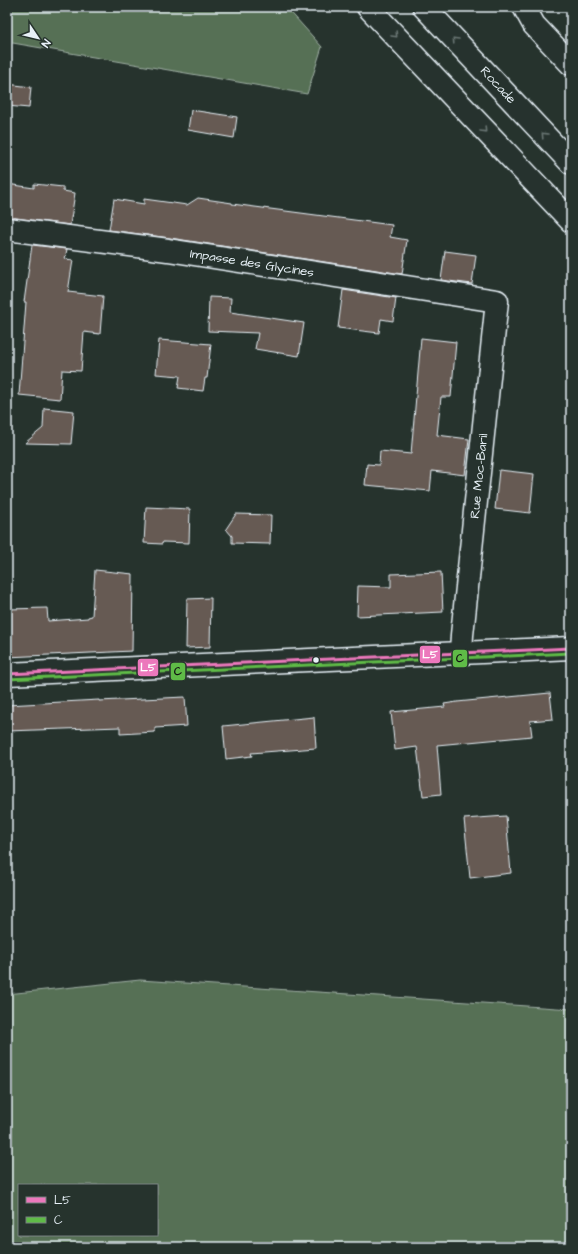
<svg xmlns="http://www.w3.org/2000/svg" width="578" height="1254" viewBox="0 0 578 1254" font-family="'Architects Daughter',sans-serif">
	<rect width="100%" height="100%" fill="#26332d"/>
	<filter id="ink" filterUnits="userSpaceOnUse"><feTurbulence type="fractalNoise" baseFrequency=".025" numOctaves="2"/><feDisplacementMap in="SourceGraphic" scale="8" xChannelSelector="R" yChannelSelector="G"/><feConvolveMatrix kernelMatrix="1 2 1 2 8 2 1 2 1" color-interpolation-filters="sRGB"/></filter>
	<g filter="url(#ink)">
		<!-- green -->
		<path fill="#577055" stroke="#a0b0a6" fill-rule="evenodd" d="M7,7H286L322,47L307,94L7,42Z
			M140,980L571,1009V1247H7V994ZM19,1185H157V1235H19Z"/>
		<!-- building -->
		<path fill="#665a52" stroke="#e8f1f8" d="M7,84L31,87L29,108L7,106Z
			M191,110L237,117L234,138L188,130Z
			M7,184L34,188V184L63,187V191L75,193L70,225L7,217Z
			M198,198L232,203V204L392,225L390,237L407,240L402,274L170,238L109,230L114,199L144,204V199L187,205Z
			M32,245L67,249L65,259L73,260L68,292L103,296L100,334L84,332L81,371L62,370L60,399L19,395L26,302H24Z
			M445,251L476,255L472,284L441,280Z
			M343,290L396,298L393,321L381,319L379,333L338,328Z
			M209,297L231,298L230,312L304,323L299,356L255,349L258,333L208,331Z
			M421,338L456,342L451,397H441L437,435L469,439L465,475L432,471L430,491L365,485L367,464L379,465L380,451L411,454Z
			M159,340L211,344L207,378H205L203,391L178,388L180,376L156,374Z
			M44,408L74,411L71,444L25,443L43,428Z
			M499,470L534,474L530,513L495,509Z
			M146,507L190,509L189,543L163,542L162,544L144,543Z
			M236,514L271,515L270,544L232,543V536L226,529Z
			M95,570L133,574L132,651L7,657V623H8L9,609L47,608L48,621L88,618V617L92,616Z
			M441,572L443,612L357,616L358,586L391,587V574Z
			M211,598L210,647L186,648L187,599Z
			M550,693L553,719L530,721L532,736L437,745L441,794L423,796L417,747L395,750L391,712L445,707L444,704L457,702Z
			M185,697L187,726L155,728V732L120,734V727L7,731V705L99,700V701Z
			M314,717L316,748L251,753L252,756L226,759L223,726Z
			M506,816L511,873L470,878L464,819Z"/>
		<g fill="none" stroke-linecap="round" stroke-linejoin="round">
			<!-- minor casing -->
			<g stroke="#e8f1f8" stroke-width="25">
				<path id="minor" d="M524,7L534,25L571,64
					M7,229L168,250L497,301L462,635L461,652"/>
			</g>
			<!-- major casing -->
			<g stroke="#e8f1f8" stroke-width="25">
				<path id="major" d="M7,674L571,648"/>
			</g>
			<!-- highway casing -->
			<g stroke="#e8f1f8" stroke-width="25">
				<path id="highway" d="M368,7L571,221
					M424,7L571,163"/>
			</g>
			<!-- minor -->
			<use href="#minor" stroke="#26332d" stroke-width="22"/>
			<!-- major -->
			<use href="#major" stroke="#26332d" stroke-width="22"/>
			<!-- highway -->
			<use href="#highway" stroke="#26332d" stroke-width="22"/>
			<!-- bus-1 casing -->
			<g stroke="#26332d" stroke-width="6">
				<path id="bus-1" d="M7,674L571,648"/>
			</g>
			<!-- bus-2 casing -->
			<g stroke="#26332d" stroke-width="6">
				<path id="bus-2" d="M7,679L571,653"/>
			</g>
			<!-- bus-1 -->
			<use href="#bus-1" stroke="#ec78bc" stroke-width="3"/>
			<!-- bus-2 -->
			<use href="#bus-2" stroke="#5fbb47" stroke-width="3"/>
		</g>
		<!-- one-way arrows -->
		<defs><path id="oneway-chevron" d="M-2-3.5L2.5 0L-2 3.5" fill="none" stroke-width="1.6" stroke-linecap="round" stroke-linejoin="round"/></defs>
		<g stroke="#6a7674">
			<use href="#oneway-chevron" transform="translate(395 35) rotate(47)"/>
			<use href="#oneway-chevron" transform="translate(455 40) rotate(-133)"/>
			<use href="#oneway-chevron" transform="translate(484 130) rotate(47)"/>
			<use href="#oneway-chevron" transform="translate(544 135) rotate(-133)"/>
		</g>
	</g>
	<!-- markers -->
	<circle fill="#e8f1f8" stroke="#26332d" stroke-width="1.5" cx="316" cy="660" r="3.5"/>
	<g text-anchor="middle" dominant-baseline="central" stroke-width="3" stroke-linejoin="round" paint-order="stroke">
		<!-- street labels -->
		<g font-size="13" fill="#e8f1f8" stroke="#26332d">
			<text transform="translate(498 85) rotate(47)">Rocade</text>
			<text transform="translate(252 263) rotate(9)">Impasse des Glycines</text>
			<text transform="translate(479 476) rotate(-84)">Rue Moc-Baril</text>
		</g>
	</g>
	<g stroke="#26332d" stroke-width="1.5">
		<rect x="419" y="645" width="22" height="19" rx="4" fill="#ec78bc"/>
		<rect x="452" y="649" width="16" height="19" rx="4" fill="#5fbb47"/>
		<rect x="137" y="658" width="22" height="19" rx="4" fill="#ec78bc"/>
		<rect x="170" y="662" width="16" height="19" rx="4" fill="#5fbb47"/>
	</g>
	<g font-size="11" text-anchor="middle" font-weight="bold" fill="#fff">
		<text x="430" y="658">L5</text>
		<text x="148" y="671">L5</text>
	</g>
	<g font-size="11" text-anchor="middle" font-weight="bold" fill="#111">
		<text x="460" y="662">C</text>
		<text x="178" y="675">C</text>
	</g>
	<!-- margin -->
	<rect width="578" height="1254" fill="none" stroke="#26332d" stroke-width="24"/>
	<rect x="12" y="12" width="554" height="1230" fill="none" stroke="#e8f1f8" stroke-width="1.5" filter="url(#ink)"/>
	<!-- legend -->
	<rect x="18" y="1184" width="140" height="52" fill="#26332d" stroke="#747f7e"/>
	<rect x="26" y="1197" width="20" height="6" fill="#ec78bc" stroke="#747f7e"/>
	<text x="54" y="1204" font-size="12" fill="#e8f1f8">L5</text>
	<rect x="26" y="1217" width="20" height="6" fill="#5fbb47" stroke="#747f7e"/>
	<text x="54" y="1224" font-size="12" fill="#e8f1f8">C</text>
	<!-- north arrow -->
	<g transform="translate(38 38) rotate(125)" stroke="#26332d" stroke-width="3" paint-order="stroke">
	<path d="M0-3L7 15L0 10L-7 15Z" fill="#e8f1f8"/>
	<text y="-6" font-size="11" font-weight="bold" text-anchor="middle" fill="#e8f1f8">N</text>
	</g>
</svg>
